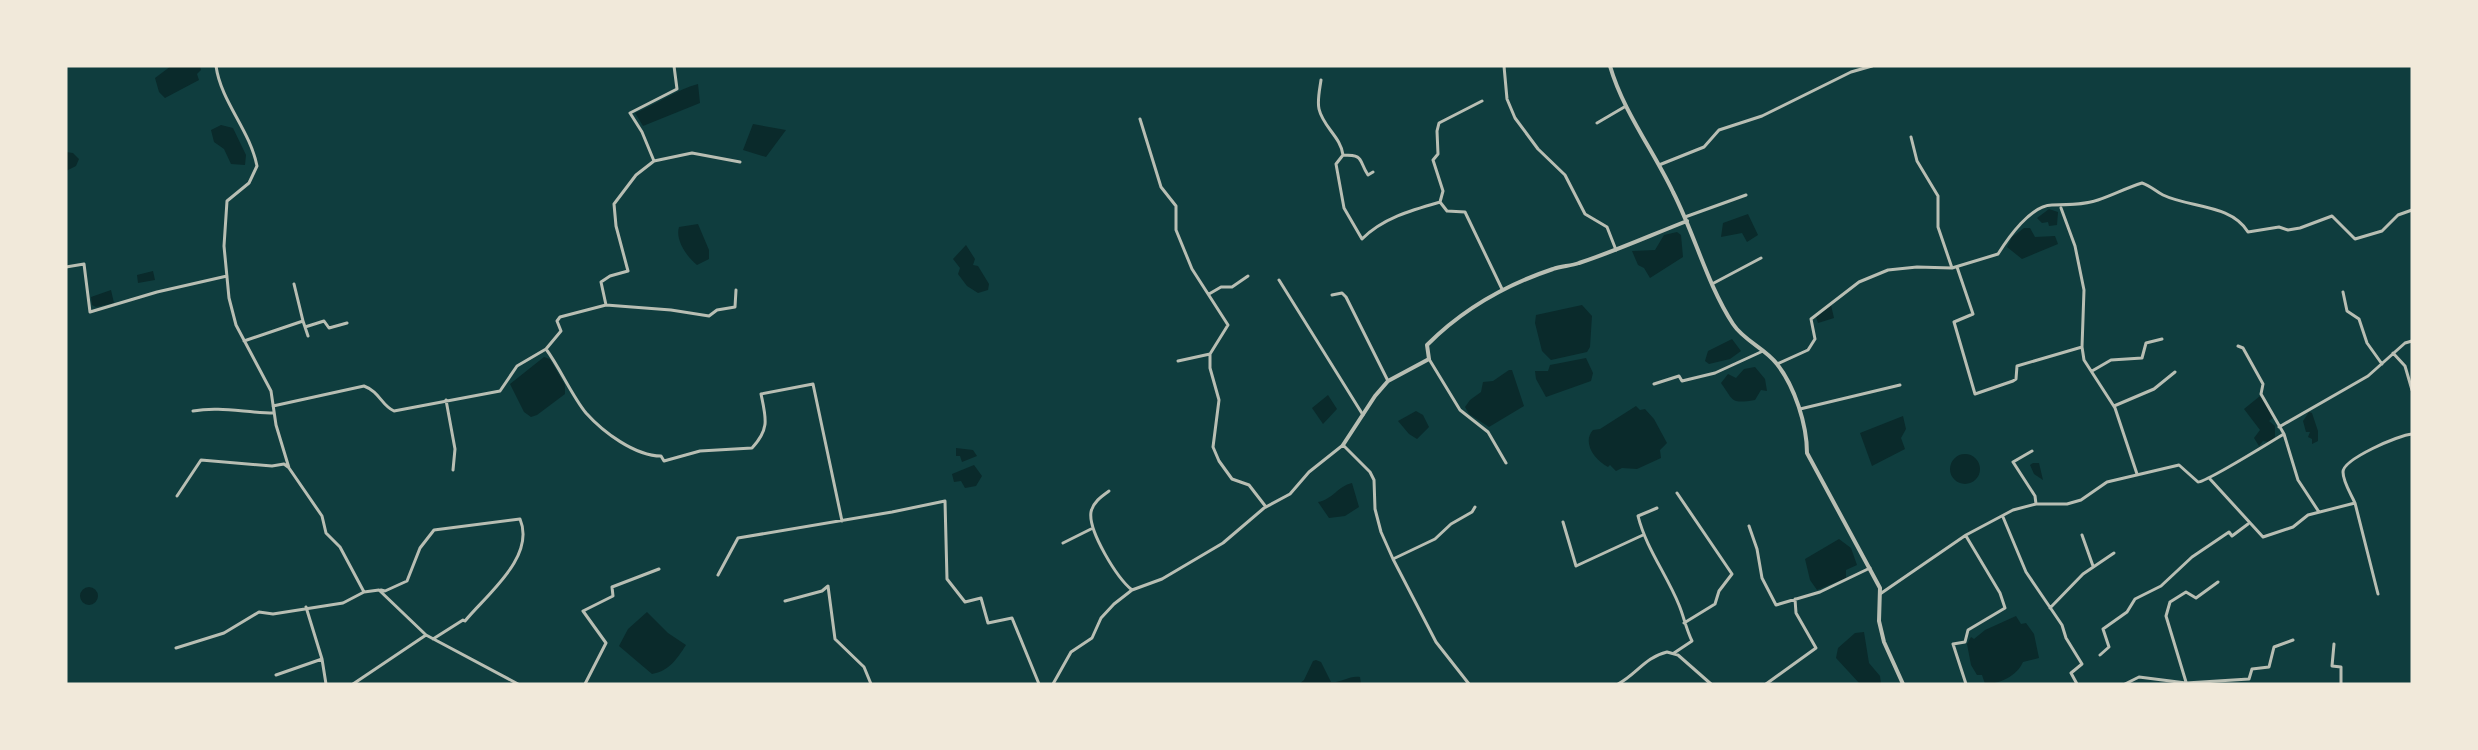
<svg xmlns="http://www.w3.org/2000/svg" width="2478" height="750" viewBox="0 0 2478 750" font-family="Roboto,sans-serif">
	<rect width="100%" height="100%" fill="#0f3d3e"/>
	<!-- water -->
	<path fill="#0a2a2b" d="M171,66H200L201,70L197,74L199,80L165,98L159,92L155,78Z
		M698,84L700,103L643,126L635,113C657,104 676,90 698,84Z
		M753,124L786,130L766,157L743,150Z
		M221,125L233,128L246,155L245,165L231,164L224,149L214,142L211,130Z
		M66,152L73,153L79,159L76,166L66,171Z
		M2049,209L2058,212L2057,225L2049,226L2048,222L2042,223L2037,218Z
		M1748,214L1758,235L1747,242L1742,233L1721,237L1723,223Z
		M698,224L709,250V259L697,265C687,257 675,240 679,227Z
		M2024,228H2030L2035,237L2055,236L2058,244L2022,259L2007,247L2012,237Z
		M1677,232L1681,235L1683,257L1650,278L1644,268L1638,265L1632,251L1655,250L1664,235Z
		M966,245L975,259L973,265L978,266L989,284L988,290L978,293L967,286L958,274L960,268L953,259Z
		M153,271L155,280L138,283L137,275Z
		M111,290L114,303L96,307L92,305L91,297Z
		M1582,305L1592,316L1590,347L1587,352L1551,360L1542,351L1535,323L1536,315Z
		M1831,305L1834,318L1818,323L1816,317Z
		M1732,339L1741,351L1730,359L1709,364L1705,361L1708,351Z
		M544,357L550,359L565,385V394L537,415L531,417L524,412L510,384Z
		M1586,358L1593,373L1591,381L1546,397L1536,379L1535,371H1548L1550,365Z
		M1755,367L1765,379L1767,391L1761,390L1755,400C1730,404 1734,401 1721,383L1728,374L1736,378L1744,369Z
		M1509,370H1512L1524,406L1489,427L1469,414L1465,407L1470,400L1481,392L1483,382L1493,381Z
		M1328,395L1337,409L1323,424L1312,408Z
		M2260,396L2274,417L2269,421L2275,426V437L2269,442L2263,441L2259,446L2254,438L2260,430L2244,409Z
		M1636,406L1640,410L1645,409L1654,419L1667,443L1660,450L1661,458L1637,469L1622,468L1616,471L1610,465L1608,467C1594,460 1582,442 1593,430L1600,429Z
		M1416,411L1423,415L1429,427L1417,439L1409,434L1398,421Z
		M2309,412L2312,413L2318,431V441L2312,444V439L2308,437L2310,432H2306L2303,421Z
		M1903,416L1906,429L1901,438L1905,449L1872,466L1860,433Z
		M956,448L973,450L977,456L962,462L960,456H956Z
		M1950 469a15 15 0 1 1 30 0a15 15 0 1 1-30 0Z
		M2033,463H2039L2043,480L2034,474L2030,465Z
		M974,465L982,476L976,486L965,488L961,481L954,482L952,474Z
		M1352,483L1359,507L1345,516L1329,518L1318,502C1332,500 1338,486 1352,483Z
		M1839,539L1851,548L1857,565L1846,570V578L1817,590L1810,580L1805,559Z
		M80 596a9 9 0 1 1 18 0a9 9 0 1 1-18 0Z
		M647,612L668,633L686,645C677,659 669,671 652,674L619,646L628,629Z
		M2016,616L2021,624L2026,623L2034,634L2039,658L2023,662C2017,676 2000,684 1985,684L1982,675H1977L1971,665L1967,644L1971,637L1974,639L1985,630Z
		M1864,632L1869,663L1880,676L1881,684H1860L1836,658L1838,648L1855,633Z
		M1316,660L1321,662L1331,682C1341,683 1350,675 1360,677L1361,684H1299L1304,680L1313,661Z"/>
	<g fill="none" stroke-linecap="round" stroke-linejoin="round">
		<!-- minor -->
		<path stroke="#b8beb3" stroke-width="3" d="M216,66C221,102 250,130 257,166L249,183L227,201L224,246L229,298L236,325L271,391L276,425L289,468L322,516L326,533L340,547L364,592L379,590L426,635L518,684
			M1504,66L1507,99L1515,118L1538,149L1565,175L1585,214L1607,227L1616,250
			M1321,80C1320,88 1317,100 1319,109C1323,127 1341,137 1343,155L1336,164L1344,208L1362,239C1383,218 1412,210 1440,202L1447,211L1465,212L1502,289
			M1140,119L1161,187L1176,206V230L1192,269L1228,325L1210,354V368L1219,400L1213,447L1219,461L1232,479L1249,485L1266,507
			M1597,123L1626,106
			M1911,137L1917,161L1938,196V227L1952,268
			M1343,155C1365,155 1358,160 1368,175L1373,172
			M654,161L642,132L630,113L677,89L674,66
			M1659,165L1704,147L1719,130L1762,116L1851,72L1872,66
			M1440,202L1443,191L1433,160L1438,154L1437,131L1439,123L1482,101
			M2061,208L2075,246L2084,290L2082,347L2084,360L2115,408L2137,474
			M1685,217L1746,195
			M66,267L84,264L90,312L157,292L227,276
			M1957,267L1973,314L1954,322L1975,394L2013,381L2016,379L2017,366L2082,347
			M1279,280L1363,415
			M294,284L303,321
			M1712,284L1761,258
			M2343,292L2347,311L2359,319L2367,343L2382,364
			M1209,294L1221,287H1232L1248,276
			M1332,295L1342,293L1346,297L1388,381
			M606,305L671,310L709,316L717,310L735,307L736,290
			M305,327L324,321L329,328L347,323
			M244,341L303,321L308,336
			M2238,346L2243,348L2263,384L2261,394L2284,434L2298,480L2319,512
			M546,349C560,368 572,396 586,413C603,432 635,456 661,456L664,461L700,451L752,448C770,429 766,418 761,394L813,384L842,521
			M2393,353L2405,366L2412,390
			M1429,359L1460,410L1488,432L1506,463
			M1178,361L1210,354
			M1777,364L1808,350L1815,339L1811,319L1859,282L1888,270L1917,267L1952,268L1998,254C2008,238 2031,205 2052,205C2066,205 2083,205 2098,200C2113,195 2126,188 2142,183C2151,186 2155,191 2163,195C2190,208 2231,204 2248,232L2279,227L2288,230L2300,228L2332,216L2355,239L2382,231L2398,215L2412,210
			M2092,371L2111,360L2142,358L2146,343L2162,339
			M1654,384L1679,376L1682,381L1715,373L1763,351
			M446,400L455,449L453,470
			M273,406L364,386C380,392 381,405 394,411L500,391L517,366L546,349L561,331L557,321L560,317L606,305L601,282L610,276L628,271L616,226L614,204L636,175L654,161L692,153L740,162
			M2114,406L2154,389L2175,372
			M1800,409L1900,385
			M193,411C220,406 246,413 274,413
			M2279,427L2368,376L2405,343L2412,341
			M2032,451L2013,462L2035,496L2036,504
			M2210,479L2263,537L2293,527L2308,515L2355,503L2378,594
			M1109,491C1102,496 1093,502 1091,512C1088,531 1117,578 1132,590
			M1677,493L1732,574L1719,591L1715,604L1684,623
			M177,496L201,460L272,466L284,464L288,467
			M2355,503C2351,494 2343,482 2343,472C2343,459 2399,435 2412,434
			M1657,508L1638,516C1646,548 1667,575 1679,605C1684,617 1686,629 1692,641L1674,653
			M2003,517L2026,572L2062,625L2066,638L2082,664L2071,673L2077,684
			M1563,522L1576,566L1643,535
			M1749,526L1757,549L1762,578L1776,605L1820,592L1870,568
			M2082,535L2093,566
			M1063,543L1093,528
			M1393,559L1435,539L1451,524L1472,512L1475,507
			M718,575L738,538L892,512L945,501L947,579L965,602L981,598L988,623L1012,618L1039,684
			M381,590L385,591L407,581L420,548L434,530L520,519C536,557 486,595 465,621L463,620L433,639
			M1880,594L1966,535L2013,510L2036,504H2067L2081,500L2107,482L2179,465L2198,482C2207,482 2270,442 2284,434
			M785,601L822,591L828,586L835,639L864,667L871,684
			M2050,608L2083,574L2114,553
			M2334,644L2332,666L2341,667V684
			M176,648L224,633L259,612L273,614L343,603L364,592
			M2100,655L2109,647L2103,629L2127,612L2135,599L2161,586L2192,557L2229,532L2232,536L2248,524
			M322,659L326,684
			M276,675L322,659L306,607
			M2186,682L2166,616L2170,602L2186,592L2196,598L2218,582
			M353,684L426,635
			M585,684L606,643L583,611L613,596L612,587L659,569
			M1053,684L1071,652L1092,638L1101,618L1114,604L1132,590L1162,579L1223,543L1264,508L1290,494L1309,472L1343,445L1370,472L1374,480L1375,509L1381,532L1393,559L1436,642L1469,684
			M1618,684C1636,675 1645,657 1667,652L1678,655L1711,684
			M1766,684L1816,648L1796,613L1795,599
			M1966,684L1953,644L1965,642L1968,630L2005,608L2000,593L1966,536
			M2125,684L2139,677L2186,683L2249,679L2252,669L2269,667L2274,647L2293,640"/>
		<!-- tertiary -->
		<path stroke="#b8beb3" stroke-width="4" d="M1610,66C1623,111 1653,150 1673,192C1695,235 1707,284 1733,324C1744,341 1765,348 1777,364C1795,387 1807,425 1807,453L1880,588L1879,621L1884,642L1903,684
			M1343,445L1375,396L1388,381L1429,359L1427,345C1463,309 1505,285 1553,269C1561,266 1571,266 1579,263C1616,251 1651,235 1687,221"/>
	</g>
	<!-- border -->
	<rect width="2478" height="750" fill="none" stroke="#f1e9da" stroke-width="135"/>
</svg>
